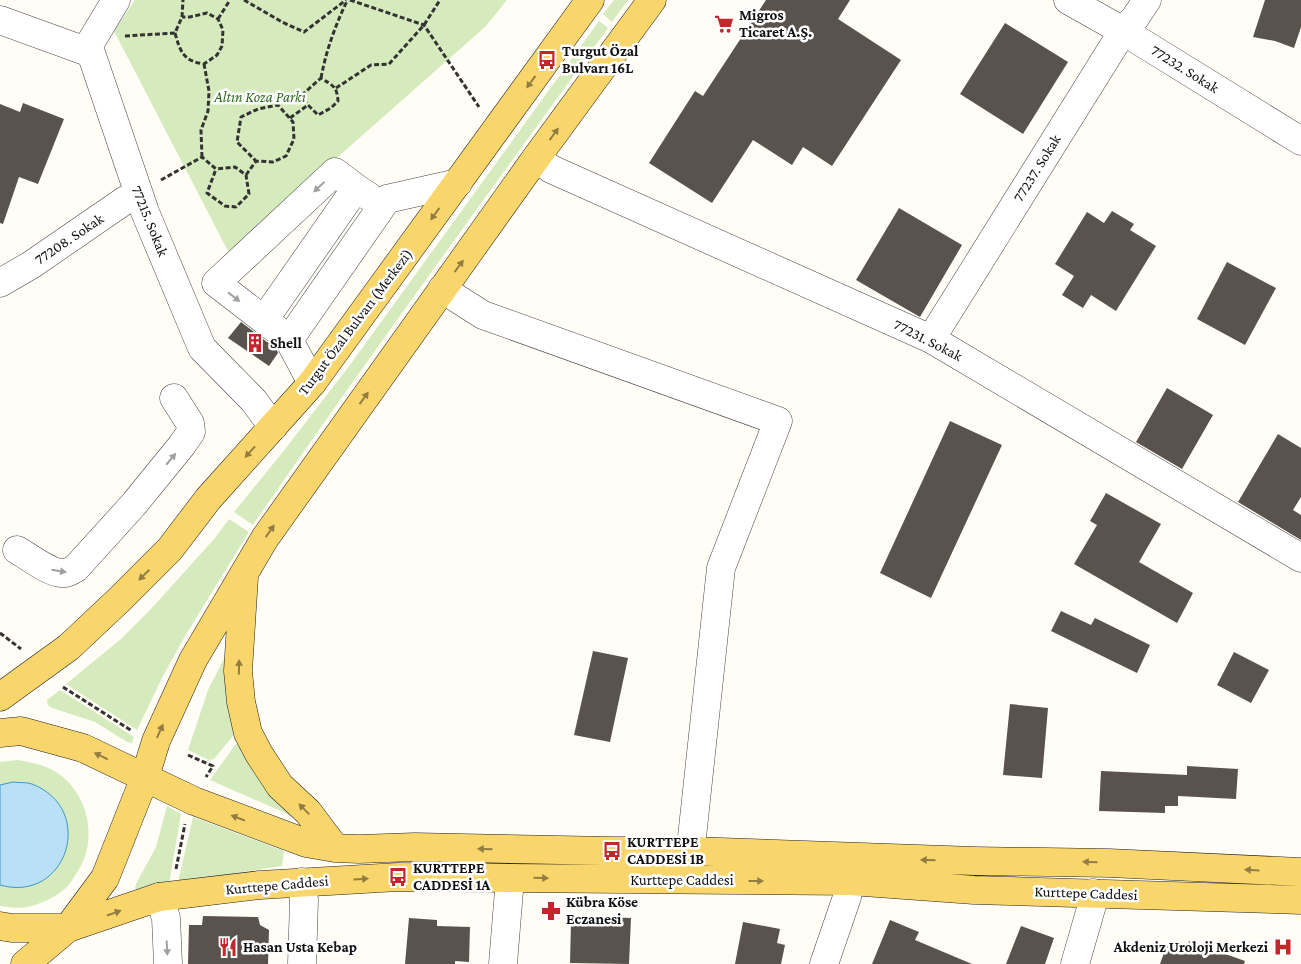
<svg xmlns="http://www.w3.org/2000/svg" width="1301" height="964" viewBox="0 0 1301 964" font-family="'Crimson Pro',serif">
	<rect width="100%" height="100%" fill="#fffdf5"/>
	<!-- green -->
	<path fill="#d5ebbd" d="M135,0H507L485,27L229,253L114,31Z
		M614,0H628L612,22L603,14Z
		M599,21L608,28C489,193 368,357 253,525L234,512L282,453L350,365Z
		M229,519L249,532L185,636L162,678L137,730L66,684L121,639L151,609L215,538Z
		M229,649L238,730L214,759L209,760L188,750L208,690Z
		M60,690L134,737L132,743L127,742L95,722L52,708L48,705L47,700Z
		M241,740L294,813L292,816L210,780L235,745Z
		M18,760C34,763 51,766 64,778C91,802 97,844 76,874C73,878 71,883 67,887C56,897 41,904 27,907C18,909 8,907 0,906V762Z
		M167,806L181,814L169,884L139,890H136L135,887L137,882L156,847Z
		M193,817L284,851L282,866L178,882Z"/>
	<!-- water -->
	<path fill="#b9e0f7" stroke="#3f96cf" d="M13,782C19,783 27,782 32,784C97,809 67,904 0,885V785Z"/>
	<!-- building -->
	<path fill="#5a524d" d="M766,0H850L838,19L901,60L832,166L803,147L792,165L753,140L712,203L649,163L695,91L703,96Z
		M1265,0H1301V27L1294,48L1275,41L1253,37Z
		M1005,23L1068,62L1023,134L960,94Z
		M23,103L64,119L38,184L19,177L3,224L0,223V104L20,112Z
		M899,208L962,245L920,317L856,280Z
		M1112,211L1134,224L1130,230L1156,246L1116,311L1091,295L1083,308L1062,295L1074,276L1055,264L1087,212L1104,223Z
		M1227,262L1276,288L1245,345L1197,319Z
		M241,322L267,342L275,344L278,353L269,366L228,338Z
		M1167,388L1213,415L1182,469L1136,442Z
		M950,421L1002,445L931,598L880,573Z
		M1278,434L1301,448V497L1293,510L1301,515V540L1238,502Z
		M1106,493L1161,524L1139,562L1193,593L1177,623L1074,564L1097,525L1090,521Z
		M1061,611L1091,625L1095,618L1150,645L1137,673L1051,631Z
		M593,651L628,658L610,742L574,735Z
		M1234,652L1269,670L1251,703L1217,685Z
		M1010,704L1048,708L1042,778L1003,775Z
		M1187,766L1238,769L1236,799L1178,796V806H1165V813L1099,811L1101,771L1187,775Z
		M203,916L258,917L260,925L269,930L268,964H188L189,925H202Z
		M579,916L631,918L629,964L570,963L571,922H579Z
		M409,918L437,920V926L470,927L469,962L455,961V964H405Z
		M890,920L919,932L915,940L972,964H872Z
		M743,922L780,929L777,943L785,945L781,964H735Z
		M1021,926L1054,938L1045,964H1006Z
		M1189,941L1245,961L1244,964H1160L1168,942L1186,949Z"/>
	<g fill="none" stroke-linecap="round" stroke-linejoin="round">
		<!-- minor casing -->
		<g stroke="#444" stroke-width="29">
			<path id="minor" d="M1068,0L1123,31L1301,141
				M0,20L91,53L145,212L202,348L254,401L273,427
				M86,50L116,0
				M536,158L551,169L931,339L1301,558
				M0,283L31,265L124,201L139,194
				M442,289L483,315L778,421L721,568L692,837V851
				M264,320L216,283L335,172L356,188
				M276,329L264,320L356,188L368,196
				M931,339L1123,31L1135,18L1147,0
				M312,383L289,340L387,199L458,183
				M17,550C28,556 48,572 61,573C66,574 71,571 76,568L134,504L182,445L191,432L190,423L174,398
				M302,882L304,900L302,964
				M159,897L166,918L168,964
				M503,964L510,878
				M824,964L847,897L850,881
				M1075,964L1092,905L1093,893"/>
		</g>
		<!-- major casing -->
		<g stroke="#222" stroke-width="29">
			<path id="major" d="M244,577L238,671L241,702L248,733L259,754L280,786L308,812L335,848
				M0,697L69,647L121,598L170,549L208,499L312,383L590,0
				M0,733L21,731L83,748L194,801L306,843L335,848L359,849L415,847L612,851H692L975,861L1109,863L1301,872
				M0,926L12,928H68L159,897L260,885L398,877L850,881L974,890L1301,900
				M25,964L68,928L105,878L145,777L156,741L193,660L265,538L536,158L652,0"/>
		</g>
		<!-- path -->
		<path stroke="#333" stroke-width="3" stroke-dasharray="5 2.5" stroke-linecap="butt" d="M244,0L282,22L304,32L346,0
			M350,0L424,25L479,107
			M218,19L230,0
			M175,33C180,51 183,61 204,64L217,55L222,46L223,30L218,19L207,13L190,17H182
			M125,36L175,33L182,17L183,0
			M321,78C326,51 335,26 347,1
			M336,88L371,65L389,64L424,25L440,0
			M290,118L308,105L318,115L331,108L338,101C337,86 333,86 321,78L303,94L308,105
			M202,157L201,130L208,111L209,91L204,64
			M246,175L256,161L273,162L286,156L294,139L293,122L278,105L258,109L241,117L237,142L256,161
			M161,180L202,157L216,169L207,193L225,206L236,207L249,194L246,175L235,167L216,169
			M0,633L21,649
			M63,687L132,731
			M188,755L213,766L206,777
			M176,869L185,824"/>
		<!-- minor -->
		<use href="#minor" stroke="#fff" stroke-width="28"/>
		<!-- major -->
		<use href="#major" stroke="#f9d66b" stroke-width="28"/>
	</g>
	<!-- one-way arrows -->
	<defs><path id="oneway-solid" d="M-6-.8H1V-3.2L6.5 0L1 3.2V.8H-6Z" transform="scale(1.25)"/></defs>
	<g fill="#917d42">
		<use href="#oneway-solid" transform="translate(531 82) rotate(126)"/>
		<use href="#oneway-solid" transform="translate(554 134) rotate(-54)"/>
		<use href="#oneway-solid" transform="translate(435 214) rotate(126)"/>
		<use href="#oneway-solid" transform="translate(459 266) rotate(-54)"/>
		<use href="#oneway-solid" transform="translate(364 398) rotate(-54)"/>
		<use href="#oneway-solid" transform="translate(250 452) rotate(132)"/>
		<use href="#oneway-solid" transform="translate(270 531) rotate(-55)"/>
		<use href="#oneway-solid" transform="translate(144 575) rotate(135)"/>
		<use href="#oneway-solid" transform="translate(239 667) rotate(-89)"/>
		<use href="#oneway-solid" transform="translate(160 731) rotate(-66)"/>
		<use href="#oneway-solid" transform="translate(101 756) rotate(-154)"/>
		<use href="#oneway-solid" transform="translate(304 809) rotate(-134)"/>
		<use href="#oneway-solid" transform="translate(238 818) rotate(-159)"/>
		<use href="#oneway-solid" transform="translate(485 849) rotate(-179)"/>
		<use href="#oneway-solid" transform="translate(928 860) rotate(-178)"/>
		<use href="#oneway-solid" transform="translate(1090 862) rotate(-179)"/>
		<use href="#oneway-solid" transform="translate(1252 870) rotate(-177)"/>
		<use href="#oneway-solid" transform="translate(541 878) rotate(1)"/>
		<use href="#oneway-solid" transform="translate(361 879) rotate(-3)"/>
		<use href="#oneway-solid" transform="translate(756 881)"/>
		<use href="#oneway-solid" transform="translate(114 913) rotate(-19)"/>
	</g>
	<g fill="#a0a0a0">
		<use href="#oneway-solid" transform="translate(319 187) rotate(137)"/>
		<use href="#oneway-solid" transform="translate(234 297) rotate(38)"/>
		<use href="#oneway-solid" transform="translate(171 459) rotate(-50)"/>
		<use href="#oneway-solid" transform="translate(59 571) rotate(9)"/>
		<use href="#oneway-solid" transform="translate(167 948) rotate(87)"/>
	</g>
	<!-- icons -->
	<defs>
		<g id="supermarket-bare" transform="scale(1.5)"><path d="M-6-5.5h2.5l.6 2H6L4.5 2H-2.5L-4.4-4H-6ZM-1.5 3.2a1.3 1.3 0 1 0 .1 0ZM3 3.2a1.3 1.3 0 1 0 .1 0Z" fill="#c4262e" stroke="#fff" stroke-width="2.5" paint-order="stroke"/></g>
		<g id="bus-bare" transform="scale(1.5)"><path d="M-5-6H5V4H4V6H2V4H-2V6H-4V4H-5ZM-3.5-4V0h7V-4ZM-3.5 1.2v1.5H-2V1.2ZM2 1.2v1.5H3.5V1.2Z" fill="#c4262e" stroke="#fff" stroke-width="2.5" paint-order="stroke"/></g>
		<g id="building-bare" transform="scale(1.5)"><path d="M-4-6H4V6H1V3H-1V6H-4ZM-2.5-4.3h1.7v1.8h-1.7ZM.8-4.3h1.7v1.8H.8ZM-2.5-1h1.7V.8h-1.7ZM.8-1h1.7V.8H.8Z" fill="#c4262e" stroke="#fff" stroke-width="2.5" paint-order="stroke"/></g>
		<g id="pharmacy-bare" transform="scale(1.5)"><path d="M-2-6h4v4h4v4h-4v4h-4v-4h-4v-4h4Z" fill="#c4262e" stroke="#fff" stroke-width="2.5" paint-order="stroke"/></g>
		<g id="restaurant-bare" transform="scale(1.5)"><path d="M-5-6h1v4h1v-4h1v4h1v-4h1v5L-1.5 .5V6h-2V.5L-5-1ZM5-6V6H3V1.5H1.5Q1.5-4 5-6Z" fill="#c4262e" stroke="#fff" stroke-width="2.5" paint-order="stroke"/></g>
		<g id="hospital-bare" transform="scale(1.5)"><path d="M-5-5h3v3.5h4V-5h3V5h-3V1.5h-4V5h-3Z" fill="#c4262e" stroke="#fff" stroke-width="2.5" paint-order="stroke"/></g>
	</defs>
	<g fill-rule="evenodd">
		<use href="#supermarket-bare" x="724" y="24"/>
		<use href="#bus-bare" x="547" y="60"/>
		<use href="#building-bare" x="255" y="343"/>
		<use href="#bus-bare" x="612" y="851"/>
		<use href="#bus-bare" x="398" y="877"/>
		<use href="#pharmacy-bare" x="551" y="911"/>
		<use href="#restaurant-bare" x="228" y="947"/>
		<use href="#hospital-bare" x="1283" y="947"/>
	</g>
	<g text-anchor="middle" dominant-baseline="central" stroke-width="5" stroke-linejoin="round" paint-order="stroke">
		<!-- poi labels -->
		<g font-size="15" font-weight="bold" fill="#111" stroke="#fff" text-anchor="start">
			<text x="739" y="15">Migros<tspan x="739" dy="17">Ticaret A.Ş.</tspan></text>
			<text x="562" y="51">Turgut Özal<tspan x="562" dy="17">Bulvarı 16L</tspan></text>
			<text x="270" y="343">Shell</text>
			<text x="627" y="842">KURTTEPE<tspan x="627" dy="17">CADDESİ 1B</tspan></text>
			<text x="413" y="868">KURTTEPE<tspan x="413" dy="17">CADDESİ 1A</tspan></text>
			<text x="566" y="902">Kübra Köse<tspan x="566" dy="17">Eczanesi</tspan></text>
			<text x="243" y="947">Hasan Usta Kebap</text>
			<text x="1268" y="947" text-anchor="end">Akdeniz Uroloji Merkezi</text>
		</g>
		<!-- street labels -->
		<g font-size="15" fill="#111" stroke="#fff">
			<text transform="translate(1185 69) rotate(32)">77232. Sokak</text>
			<text transform="translate(1037 168) rotate(-58)">77237. Sokak</text>
			<text transform="translate(150 221) rotate(68)">77215. Sokak</text>
			<text transform="translate(69 239) rotate(-34)">77208. Sokak</text>
			<text transform="translate(355 322) rotate(-53)">Turgut Özal Bulvarı (Merkezi)</text>
			<text transform="translate(928 340) rotate(27)">77231. Sokak</text>
			<text x="682" y="880">Kurttepe Caddesi</text>
			<text transform="translate(277 885) rotate(-5)">Kurttepe Caddesi</text>
			<text transform="translate(1086 893) rotate(2)">Kurttepe Caddesi</text>
		</g>
		<!-- park labels -->
		<g font-size="15" font-style="italic" fill="#2f6b1f" stroke="#fff">
			<text x="260" y="97">Altın Koza Parkı</text>
		</g>
	</g>
</svg>
